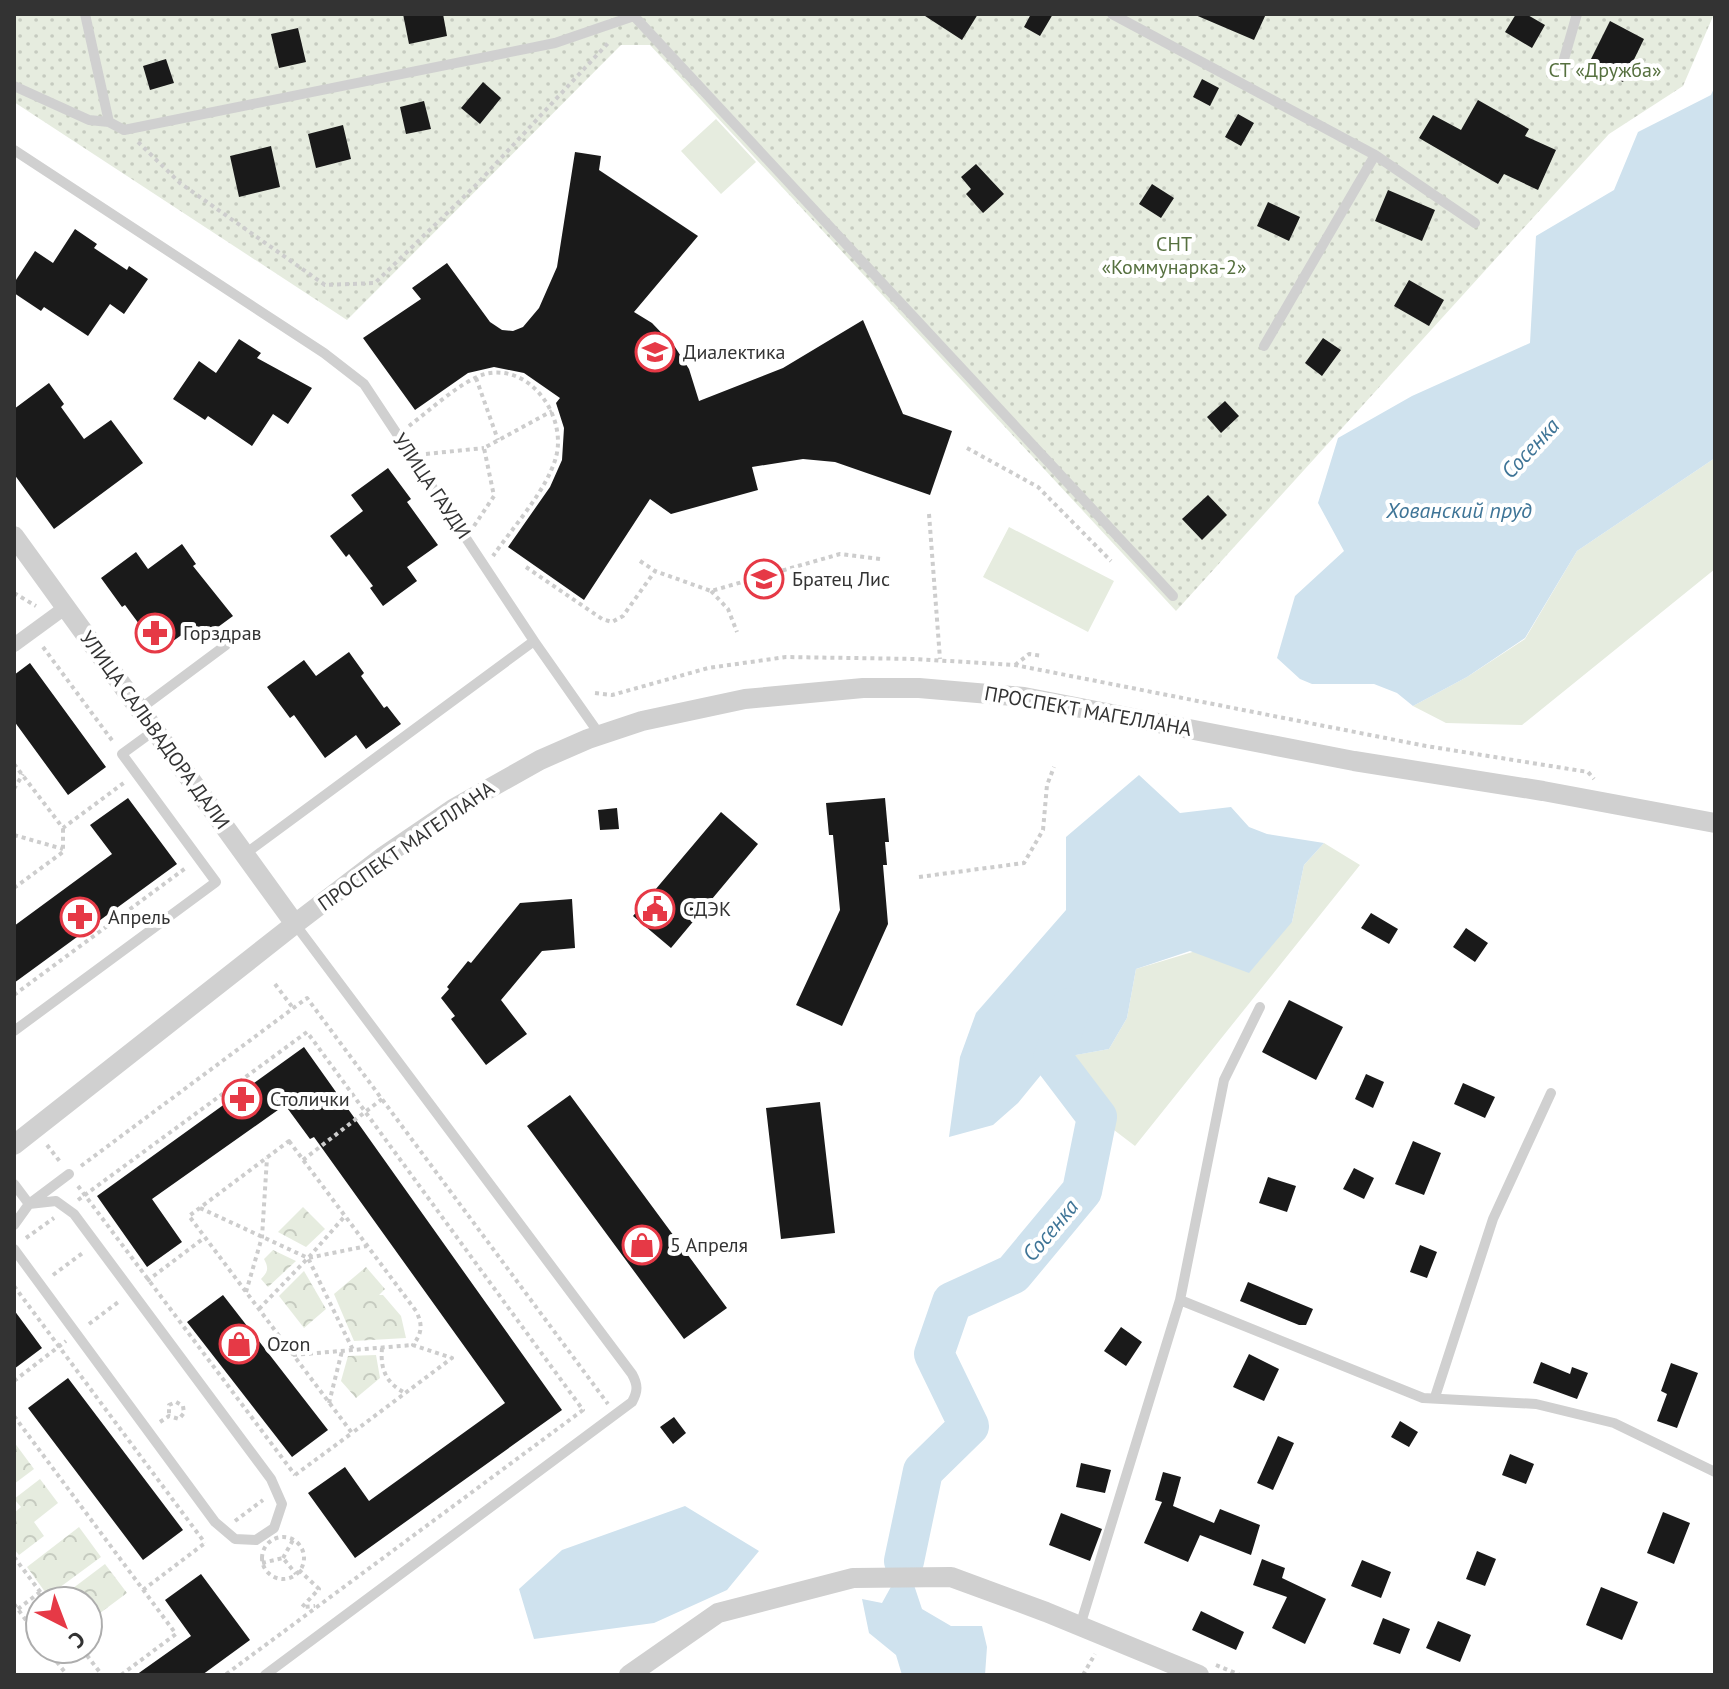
<svg xmlns="http://www.w3.org/2000/svg" width="1729" height="1689" viewBox="0 0 1729 1689" font-family="'PT Sans',sans-serif">
	<defs>
		<pattern id="park-crowns" width="20" height="18" patternUnits="userSpaceOnUse" patternTransform="scale(2)"><rect width="20" height="18" fill="#e6ecdf"/><path d="M2 6a3 3 0 1 1 6 0M12 15a3 3 0 1 1 6 0" fill="none" stroke="#c6cbc0"/></pattern>
		<pattern id="garden-dots" width="8" height="8" patternUnits="userSpaceOnUse" patternTransform="scale(2)"><rect width="8" height="8" fill="#e6ecdf"/><path d="M2 2h.1M6 6h.1" fill="none" stroke="#c6cbc0" stroke-width="1.8" stroke-linecap="round"/></pattern>
	</defs>
	<rect width="100%" height="100%" fill="#fff"/>
	<!-- grass -->
	<path fill="#e6ecdf" d="M716,119L756,162L721,194L681,151Z
		M1715,458V569L1522,725L1446,723L1413,706L1467,677L1525,639L1577,551Z
		M1009,527L1114,581L1088,632L983,577Z
		M1324,843L1360,865L1135,1146L1097,1117L1053,1059L1109,1049L1127,1018L1136,969L1292,922L1304,865Z"/>
	<!-- park -->
	<path fill="url(#park-crowns)" d="M303,1207L325,1229L306,1247L278,1232Z
		M273,1250L296,1261L268,1287L261,1279C268,1272 269,1268 264,1259Z
		M366,1267L385,1289L379,1295H383L401,1316L406,1338L354,1341L334,1294Z
		M304,1271L326,1309L304,1328L279,1296Z
		M376,1355L380,1378L356,1398L341,1381L348,1356Z
		M14,1442L34,1469L14,1484Z
		M40,1479L58,1503L34,1522L44,1536L19,1555L14,1549V1513L21,1507L14,1499Z
		M79,1527L101,1557L48,1596L27,1567Z
		M105,1564L127,1593L88,1622V1601H56Z"/>
	<!-- garden -->
	<path fill="url(#garden-dots)" d="M14,14H1714L1683,86L1609,134L1176,611L650,45H621L347,320L14,102Z"/>
	<!-- water -->
	<path fill="#cfe2ee" d="M1715,86V458L1577,551L1525,638L1467,677L1413,706L1397,693L1374,684H1312L1300,679L1277,658L1295,596L1344,551L1318,503L1338,438L1412,396L1530,343L1536,236L1614,190L1638,132L1711,95Z
		M1139,775L1180,813L1231,807L1249,827L1267,834L1324,843L1304,865L1292,922L1249,973L1190,951L1136,969L1127,1018L1109,1049L1054,1059L1018,1103L993,1125L949,1137L960,1057L976,1013L1066,910V837Z
		M685,1506L759,1551L727,1590L654,1623L534,1639L519,1589L562,1550Z
		M893,1583L914,1585L922,1609L951,1626H982L987,1647L985,1675H902L896,1655L869,1633L862,1599L882,1603Z"/>
	<g fill="none" stroke-linecap="round" stroke-linejoin="round">
		<!-- river -->
		<path stroke="#cfe2ee" stroke-width="40" d="M904,1561L923,1471L969,1426L934,1354L952,1302L1013,1274L1082,1191L1097,1117L1053,1059L1070,1008"/>
	</g>
	<!-- building -->
	<path fill="#1a1a1a" d="M403,14H443L447,36L409,44Z
		M922,14H978L962,40Z
		M1031,14H1053L1040,36L1024,27Z
		M1193,14H1266L1254,40Z
		M1516,14H1526L1545,25L1532,48L1505,32Z
		M1610,21L1644,39L1623,82L1588,65Z
		M298,28L306,62L279,68L271,34Z
		M166,59L174,83L150,90L143,66Z
		M1202,79L1219,88L1210,106L1193,97Z
		M483,82L501,98L480,124L461,108Z
		M1478,100L1529,129L1525,136L1556,150L1538,190L1504,174L1498,184L1419,138L1433,115L1461,130Z
		M424,101L431,129L406,134L400,107Z
		M1238,114L1254,123L1241,146L1225,137Z
		M343,125L351,159L316,168L308,134Z
		M271,146L280,187L239,197L230,156Z
		M575,152L601,156L599,170L698,236L634,312L652,323L675,347L689,369L699,401L783,368L863,320L903,414L952,431L930,495L835,462L803,459L752,467L758,490L671,514L650,499L584,600L508,547L550,487L562,460L564,428L556,403L560,398L524,373L494,367L468,373L415,410L363,338L421,299L412,288L447,263L490,322L502,330L513,331L523,327L539,308L557,267Z
		M976,164L1004,194L983,213L966,194L971,189L961,177Z
		M1152,184L1174,198L1161,218L1139,204Z
		M1388,190L1435,210L1422,241L1375,221Z
		M1268,202L1300,217L1289,241L1257,226Z
		M75,229L97,244L94,248L127,270L129,266L148,279L124,314L110,304L88,336L44,307L41,311L14,293V283L35,251L53,263Z
		M1409,280L1444,300L1429,326L1394,306Z
		M1323,338L1341,350L1322,376L1305,363Z
		M239,339L261,353L257,358L312,388L288,424L273,414L252,446L208,416L205,420L173,399L199,361L216,373Z
		M49,383L64,404L61,407L84,439L111,420L143,463L54,529L14,474V409Z
		M1225,401L1239,416L1221,433L1207,417Z
		M388,468L411,499L407,502L438,545L407,567L417,581L383,606L370,588L373,586L349,554L346,557L330,536L363,511L351,495Z
		M1208,495L1227,515L1202,540L1182,519Z
		M182,544L196,564L193,566L233,616L199,641L190,629L159,651L125,605L122,607L101,578L136,552L148,569Z
		M349,652L364,673L361,676L384,708L387,706L401,724L366,749L356,735L325,758L294,715L290,718L267,687L304,660L316,676Z
		M30,663L106,767L68,795L14,721V675Z
		M128,798L177,864L14,983V926L112,854L90,825Z
		M885,798L889,842H885L887,865H883L888,924L842,1026L796,1005L840,910L833,835H829L826,803Z
		M617,808L619,829L600,830L598,810Z
		M721,812L758,844L671,948L633,916Z
		M572,899L575,948L542,951L501,1000L527,1034L486,1065L451,1019L455,1016L441,998L449,989L447,987L468,961L471,963L520,903Z
		M1371,913L1398,929L1389,944L1361,928Z
		M1466,928L1488,943L1475,962L1453,947Z
		M1289,1000L1343,1027L1316,1080L1262,1052Z
		M304,1047L562,1410L355,1558L308,1493L345,1467L369,1501L505,1403L314,1137L310,1139L285,1105L152,1199L182,1242L147,1267L97,1196Z
		M1366,1074L1384,1082L1373,1108L1355,1099Z
		M1463,1083L1495,1097L1485,1118L1454,1104Z
		M570,1095L727,1308L684,1339L527,1126Z
		M820,1102L835,1233L781,1239L766,1108Z
		M1413,1141L1441,1153L1424,1195L1395,1184Z
		M1354,1168L1374,1178L1364,1199L1343,1189Z
		M1268,1177L1296,1186L1287,1212L1259,1203Z
		M1420,1245L1437,1252L1427,1278L1410,1272Z
		M1248,1282L1313,1309L1306,1325H1299L1240,1301Z
		M223,1295L328,1430L292,1457L187,1322Z
		M14,1310L42,1348L14,1369Z
		M1121,1327L1142,1342L1126,1366L1104,1351Z
		M1249,1354L1279,1369L1264,1401L1233,1387Z
		M1541,1362L1570,1374L1572,1367L1588,1373L1577,1399L1533,1383Z
		M1671,1363L1698,1373L1677,1428L1657,1421L1667,1394L1661,1391Z
		M68,1378L183,1530L143,1560L28,1408Z
		M674,1417L686,1433L673,1444L660,1427Z
		M1400,1421L1418,1432L1409,1447L1391,1437Z
		M1278,1436L1294,1443L1273,1490L1257,1483Z
		M1510,1454L1534,1464L1526,1484L1502,1475Z
		M1081,1463L1111,1470L1105,1493L1076,1487Z
		M1163,1472L1181,1477L1173,1506L1214,1523L1220,1509L1260,1525L1251,1555L1200,1535L1188,1562L1144,1543L1162,1502L1155,1500Z
		M1663,1512L1690,1523L1674,1564L1647,1553Z
		M1061,1513L1102,1529L1090,1561L1049,1545Z
		M1477,1551L1496,1559L1485,1586L1466,1579Z
		M1262,1559L1285,1568L1282,1578L1326,1599L1305,1644L1272,1628L1287,1597L1253,1585Z
		M1362,1560L1391,1572L1381,1598L1351,1586Z
		M201,1574L250,1640L202,1675H136L191,1636L165,1600Z
		M1601,1587L1638,1602L1622,1640L1586,1625Z
		M1201,1611L1244,1632L1236,1650L1192,1630Z
		M1383,1618L1410,1629L1400,1654L1373,1644Z
		M1438,1621L1471,1635L1460,1662L1426,1648Z"/>
	<g fill="none" stroke-linecap="round" stroke-linejoin="round">
		<!-- path -->
		<path stroke="#cdcdcd" stroke-width="4" stroke-dasharray="4 4" stroke-linecap="butt" d="M138,142L180,183L325,285L375,283L475,186L610,41
			M476,378L498,440
			M409,426C429,411 461,381 485,374C531,363 567,417 556,457C547,490 513,527 493,556
			M967,448L1038,487L1111,561
			M426,454L484,448
			M929,514L940,659
			M474,526L494,496L484,448L552,411
			M640,561L655,571L711,591L840,554L880,559
			M526,567L602,619L612,622L623,616L655,571
			M711,591L728,609L737,632
			M14,593L36,606
			M43,647L114,743
			M1015,665L1029,654L1043,656
			M595,693L612,695L708,668L786,657L915,659L1015,665L1426,746L1588,772L1594,779
			M14,764L63,828L125,782
			M14,789L23,774
			M14,835L63,849
			M919,877L1024,863L1043,830L1047,785L1054,767
			M14,888L63,852V828
			M275,984L293,1008
			M14,995L187,867
			M289,1141L416,1311C423,1325 422,1333 413,1345L452,1358L352,1433L189,1216Z
			M47,1145L61,1163
			M303,1160L382,1099
			M81,1166L307,998L608,1404
			M78,1186L295,1475
			M78,1200L307,1032L583,1410L225,1675
			M200,1208L308,1258L367,1246
			M26,1238L54,1218
			M309,1257L345,1216
			M53,1275L84,1252
			M147,1281L204,1238
			M14,1286L205,1543
			M246,1292L262,1237L267,1158
			M259,1309L308,1258L353,1350
			M89,1324L121,1300
			M382,1348C380,1369 386,1383 405,1393
			M293,1355L413,1345
			M14,1381L66,1341
			M329,1403L342,1351
			M14,1416L176,1634L121,1675
			M160,1422L169,1416L179,1419L184,1413L183,1406L176,1402L169,1405V1416
			M295,1475L352,1433
			M235,1521L263,1500
			M262 1558a21 21 0 1 1 42 0a21 21 0 1 1-42 0Z
			M14,1557L47,1601
			M283,1558L293,1540
			M262,1563L283,1558L296,1574
			M299,1570L319,1589L302,1607L315,1606
			M143,1590L205,1543
			M14,1604L40,1639
			M18,1609L40,1592
			M47,1649L67,1675
			M82,1649L102,1675
			M1216,1665L1240,1675
			M1083,1675L1095,1654"/>
		<!-- service -->
		<path stroke="#d0d0d0" stroke-width="10" d="M85,14L109,122L124,130L555,43L634,16L1173,596
			M1112,14L1375,155L1475,223
			M1562,66L1577,14
			M14,86L89,120L109,122
			M14,150L324,353L364,384L534,641L245,854
			M1264,346L1375,155
			M534,641L600,735
			M140,709L226,645
			M14,1031L216,882L122,754L155,730
			M14,1184L29,1204
			M29,1204L69,1174
			M14,1225L29,1204L56,1201L74,1214L271,1479L282,1504L274,1528L256,1540L235,1539L215,1522L14,1249
			M1180,1300L1224,1080L1260,1007
			M1435,1397L1493,1219L1551,1093
			M1080,1626L1180,1300L1423,1398L1536,1404L1614,1423L1715,1472
			M265,1675L632,1402C638,1391 638,1385 632,1374L295,924"/>
		<!-- pedestrian -->
		<path stroke="#d0d0d0" stroke-width="14" d="M14,645L66,607"/>
		<!-- minor -->
		<path stroke="#d0d0d0" stroke-width="20" d="M14,536L295,924
			M14,1145L295,924L384,856L453,809L540,760L588,739L642,721L745,699L863,688H919L1024,697L1354,761L1543,791L1715,823
			M629,1675L718,1613L853,1578L951,1577L1046,1612L1199,1675"/>
	</g>
	<!-- icons -->
	<defs>
		<g id="school-ring" transform="scale(2)"><circle r="9.5" fill="#fff" stroke="#e63946" stroke-width="1.5"/><path d="M0-5L7-2L0 1L-7-2ZM-4 1L0 2.5L4 1V4Q0 6-4 4Z" fill="#e63946"/></g>
		<g id="pharmacy-ring" transform="scale(2)"><circle r="9.5" fill="#fff" stroke="#e63946" stroke-width="1.5"/><path d="M-2-6h4v4h4v4h-4v4h-4v-4h-4v-4h4Z" fill="#e63946"/></g>
		<g id="civic-ring" transform="scale(2)"><circle r="9.5" fill="#fff" stroke="#e63946" stroke-width="1.5"/><path d="M-.6-6.5H3V-4.5H.6V-3L4-1V1h2V6H-6V1h2V-1L-.6-3ZM-1.2 2.5V6h2.4V2.5Z" fill="#e63946"/></g>
		<g id="shop-ring" transform="scale(2)"><circle r="9.5" fill="#fff" stroke="#e63946" stroke-width="1.5"/><path d="M-5-2.5h2.3a2.7 3.5 0 0 1 5.4 0H5L5.5 6h-11ZM-1.5-2.5h3a1.5 2.3 0 0 0-3 0Z" fill="#e63946"/></g>
	</defs>
	<g fill-rule="evenodd">
		<use href="#school-ring" x="655" y="352"/>
		<use href="#school-ring" x="764" y="579"/>
		<use href="#pharmacy-ring" x="155" y="633"/>
		<use href="#civic-ring" x="655" y="909"/>
		<use href="#pharmacy-ring" x="80" y="917"/>
		<use href="#pharmacy-ring" x="242" y="1099"/>
		<use href="#shop-ring" x="642" y="1245"/>
		<use href="#shop-ring" x="239" y="1344"/>
	</g>
	<g text-anchor="middle" dominant-baseline="central" stroke-width="8" stroke-linejoin="round" paint-order="stroke">
		<!-- park labels -->
		<g font-size="20" fill="#56703f" stroke="#fff">
			<text x="1605" y="70">СТ «Дружба»</text>
			<text x="1174" y="244">СНТ<tspan x="1174" dy="23">«Коммунарка-2»</tspan></text>
		</g>
		<!-- poi labels -->
		<g font-size="20" fill="#333" stroke="#fff" text-anchor="start">
			<text x="683" y="352">Диалектика</text>
			<text x="792" y="579">Братец Лис</text>
			<text x="183" y="633">Горздрав</text>
			<text x="683" y="909">СДЭК</text>
			<text x="108" y="917">Апрель</text>
			<text x="270" y="1099">Столички</text>
			<text x="670" y="1245">5 Апреля</text>
			<text x="267" y="1344">Ozon</text>
		</g>
		<!-- street labels -->
		<g font-size="20" fill="#333" stroke="#fff">
			<text transform="translate(432 486) rotate(56)">УЛИЦА ГАУДИ</text>
			<text transform="translate(1088 711) rotate(10)">ПРОСПЕКТ МАГЕЛЛАНА</text>
			<text transform="translate(155 730) rotate(54)">УЛИЦА САЛЬВАДОРА ДАЛИ</text>
			<text transform="translate(406 846) rotate(-35)">ПРОСПЕКТ МАГЕЛЛАНА</text>
		</g>
		<!-- water labels -->
		<g font-size="22" font-style="italic" fill="#3f7597" stroke="#fff">
			<text transform="translate(1530 448) rotate(-47)">Сосенка</text>
			<text x="1459" y="510">Хованский пруд</text>
			<text transform="translate(1050 1230) rotate(-50)">Сосенка</text>
		</g>
	</g>
	<!-- border -->
	<rect width="1729" height="1689" fill="none" stroke="#333333" stroke-width="32"/>
	<!-- north arrow -->
	<g transform="translate(64 1625) rotate(138)"><circle r="38" fill="#ffffff" stroke="#adadad" stroke-width="2"/>
	<path d="M0-6L14 30L0 20L-14 30Z" fill="#e63946"/>
	<text y="-12" font-size="22" font-weight="bold" text-anchor="middle" fill="#333333">С</text>
	</g>
</svg>
